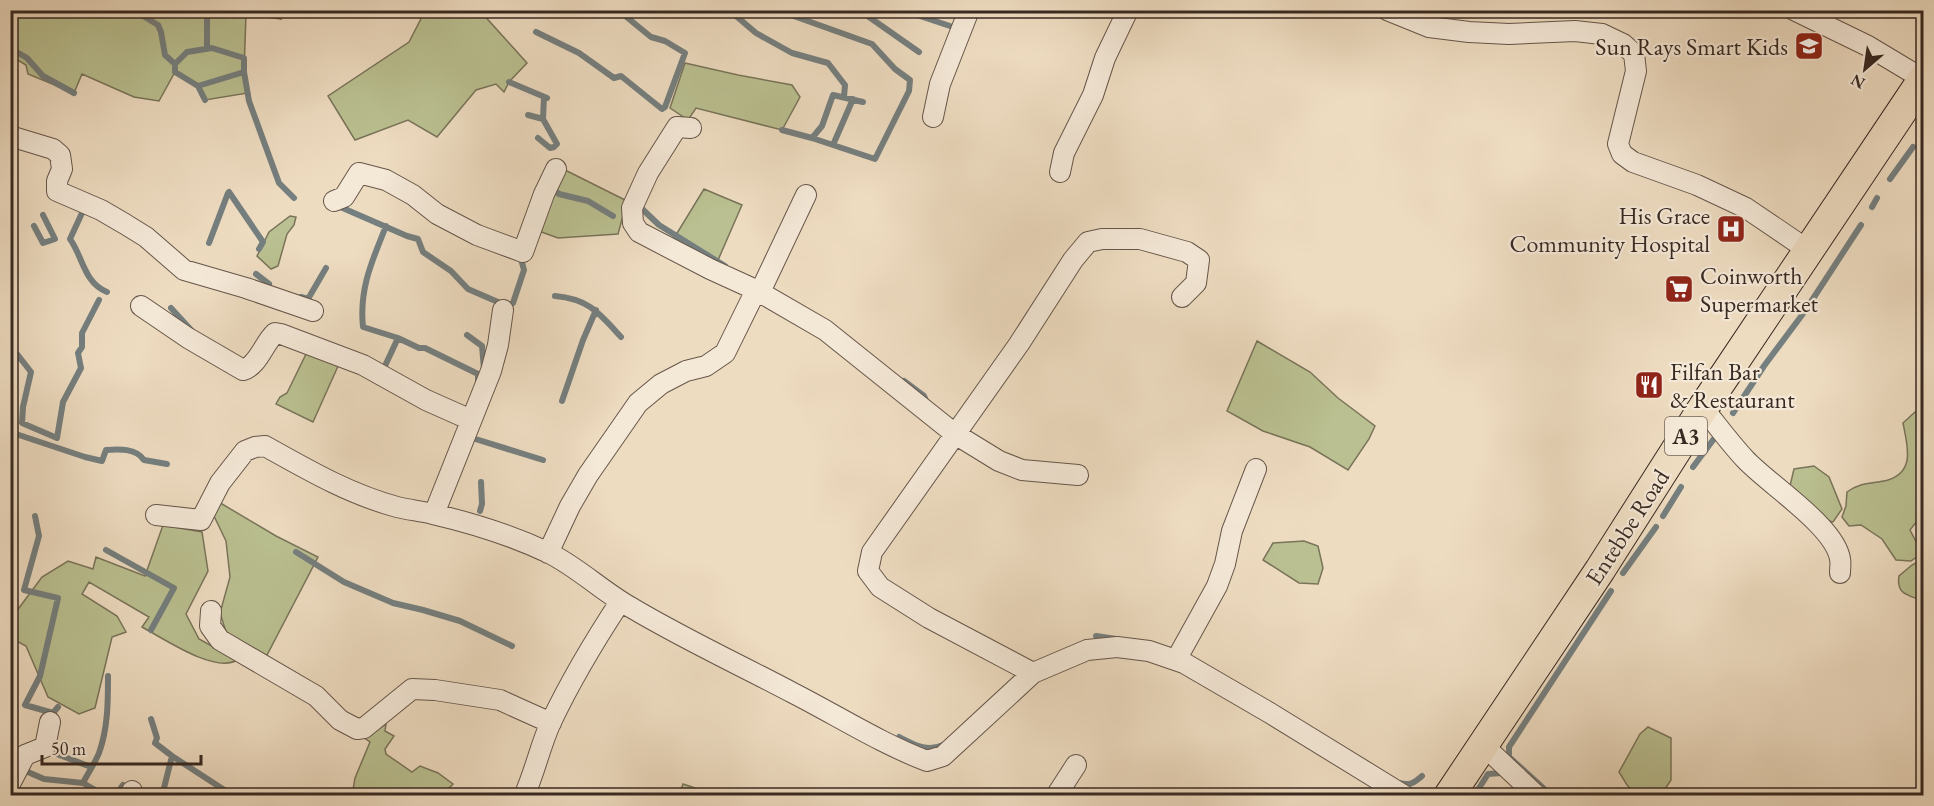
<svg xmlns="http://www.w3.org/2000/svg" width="1934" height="806" viewBox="0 0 1934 806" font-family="'EB Garamond',serif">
	<rect width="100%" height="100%" fill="#eedcc1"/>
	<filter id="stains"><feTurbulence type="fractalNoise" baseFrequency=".00333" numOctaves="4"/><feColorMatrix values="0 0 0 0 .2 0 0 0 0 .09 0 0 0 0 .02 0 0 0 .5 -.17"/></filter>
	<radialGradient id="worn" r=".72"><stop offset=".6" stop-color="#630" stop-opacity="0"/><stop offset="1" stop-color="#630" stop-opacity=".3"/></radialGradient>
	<!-- green -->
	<path fill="#bac091" stroke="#79745a" stroke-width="1.5" d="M275,10L281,19L246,14L244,72L248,93L205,100L198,86L175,72L159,101L134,97L82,74L74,93L28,74L26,65L11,56V11Z
		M475,10L481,12L527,63L509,82L504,92L496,84L476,90L437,137L408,120L355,140L328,96L409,42L425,11Z
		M685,63L738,75L792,85L800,97L782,130L696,108L688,120L670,108Z
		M563,169L627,201L618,234L558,238L536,230Z
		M704,189L742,205L715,267L671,243Z
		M290,216L296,217L294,225L287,234L278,266L271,269L257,256L269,232Z
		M1257,341L1310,372L1338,398L1375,426L1369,439L1348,470L1310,447L1263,431L1227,411Z
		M308,350L339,364L313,422L276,404L280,397L287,393Z
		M1915,412L1923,414V500L1921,516L1910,530L1922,553L1911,561L1896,560L1882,539L1861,525L1849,526L1842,517L1846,506L1847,492C1860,482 1873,484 1888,480C1916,471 1907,445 1903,423Z
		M1814,466L1829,477L1842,509L1833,522L1820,519L1789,490L1794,469Z
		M217,501L276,536L318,557L266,657L227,635L220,613L230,577L226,541L213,514Z
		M163,525L202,532L208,571L186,614L199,639L237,660C215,674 163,638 142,627L149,617L89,582L82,594L117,616L126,632L112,637L95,708L79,714L48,697L26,646L11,638V620L13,616L42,577L68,561L93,569L96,557L145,576Z
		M1304,541L1318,546L1323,568L1318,584L1299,583L1263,560L1273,543Z
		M1923,559V601C1909,595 1896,595 1899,576L1912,565Z
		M386,724L385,731L394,736L385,749L386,754L412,772L420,766L438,773L453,784L442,795L352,796L355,778L370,742L363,737Z
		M1648,727L1671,738V780L1661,795H1636L1627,785L1619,772L1640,734Z
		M683,784L716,795H679Z"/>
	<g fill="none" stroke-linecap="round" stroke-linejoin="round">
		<!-- stream -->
		<path stroke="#757f7f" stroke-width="6" d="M139,10L140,14L158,25L161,32L165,55L175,64V72L198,86L205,100
			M204,10L207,15V49
			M729,10L756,33L792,53L828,63L845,85L844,97
			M777,10L872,44L895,69L910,80L909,91L875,159L812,138L782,130
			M859,10L919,52
			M902,10L950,26
			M481,12L483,10
			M536,32L579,53L614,78L621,76L662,109L665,107L685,53L665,41L651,37L618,10
			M10,48L27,58L43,76L74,93
			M175,64L187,52L212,48L244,58V72L198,86
			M244,72L249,101L279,183L294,198
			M509,82L547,98
			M528,115L543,119L544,97
			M538,138L550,148L554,147L557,144L543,119
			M812,138L822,126L833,95L863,102
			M833,145L853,99
			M1890,179L1913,147
			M551,188L559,194L588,201L613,216
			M229,192L263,242L259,249
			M638,205L659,225L725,266
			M338,206L407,236L418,239L423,252L451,271L468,289L507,306L513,303L524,270L521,259
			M1872,207L1877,198
			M82,213L70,239C83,257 84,283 107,292
			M34,226L43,243L55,239L43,215
			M386,226C372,261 359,289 363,327L398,338L419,348H425L478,374V386
			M209,243L228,193
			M256,274L269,284
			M555,296C589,299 599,313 621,337
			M301,297L308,299L326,268
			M171,308L192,331
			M467,335L482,346L484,369
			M10,353L17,354L31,372L23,407L22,423L57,438L63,402L81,368L78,353L82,347V333L99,300
			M389,371L384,368L398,338
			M904,381L924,396L928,405
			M562,401L583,340L596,310
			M1733,413L1764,366L1805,311L1861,225
			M10,432L85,457L102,461L106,450C119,449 136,448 144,460L167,464
			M469,437L543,460
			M1693,467L1716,436
			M480,511L482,504L481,482
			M35,516L39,536L24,590L58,598L40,676L25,705L53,713L58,707
			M1663,516L1681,487
			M106,550L174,588L151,630
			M296,552L344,582L393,603L423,610L460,621L512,646
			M1623,573L1656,527
			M1096,636L1116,639
			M151,719L157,738L155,743L172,756L229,793
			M899,737C913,744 927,753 943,745
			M57,754L91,767
			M21,769L44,779L83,783C88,773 95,763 99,753C108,728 108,702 108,676
			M83,783L106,796
			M1399,783C1410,786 1414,783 1422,776
			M115,796L123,785
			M162,796L172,756
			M1474,796L1488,774L1501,773
			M1552,796L1509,757V747L1611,591"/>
		<!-- street casing -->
		<g stroke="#66564a" stroke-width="22">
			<path id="street" d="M1387,10L1429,27L1469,32L1509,34L1575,31L1602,34L1623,44L1634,54L1636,71L1618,144L1622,154L1633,162L1697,185L1746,208L1808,250
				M1794,10L1868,46L1923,79
				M933,117L940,84L969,10
				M691,128L677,127L648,173L632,208L633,223L639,232L710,269L756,290L825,330L955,434L999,461L1022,470L1078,475
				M10,136L53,149L60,155L62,169L57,181V191L101,210L125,224L146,237L184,270L246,288L313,311
				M1060,172L1064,153L1093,95L1105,58L1128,10
				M334,201L344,197L359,173L386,180L413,195L437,214L477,235L523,252L544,194L556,169
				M760,292L806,195
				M141,306L188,338L243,370C258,366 264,343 275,333L281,334L363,365L426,400L471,420
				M1703,408C1717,425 1730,443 1745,459C1768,484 1835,526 1840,559C1841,563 1840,568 1840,573
				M434,514L491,371L498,345L503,310
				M156,515L201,520L220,483L245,451L255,447L265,446C308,470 349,494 397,507C409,510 421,511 433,514C472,523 513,536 549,553C579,568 603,592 632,608C684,639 740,665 793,693C838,716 880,743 927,761L943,756L1033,673L1087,650L1117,647L1149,651L1184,663L1270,713L1405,796
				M548,553L570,506L588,475L638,403L661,384L686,371L706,366L725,353L756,290
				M211,611L210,626L220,640L316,696L340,720L357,729L364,728L412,689L435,690L500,700L551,723
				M1176,660L1217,586L1225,564L1232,531L1256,469
				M1033,673L929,618L880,587L868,571L872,552L1019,344L1073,260L1088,242L1102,239H1140L1187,252L1199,260L1196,283L1182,297
				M1483,745L1537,796
				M10,784L25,755L45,747L50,722
				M130,796L132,791
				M524,796C535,772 540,746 551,722C571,680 595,640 620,602
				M1056,796L1076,765"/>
		</g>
		<!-- primary casing -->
		<g stroke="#382922" stroke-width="32">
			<path id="primary" d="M1449,796L1600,570L1703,408L1924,78"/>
		</g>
		<!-- street -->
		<use href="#street" stroke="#f4e8d7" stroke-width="20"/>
		<!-- primary -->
		<use href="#primary" stroke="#eedcc1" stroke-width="30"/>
	</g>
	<!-- icons -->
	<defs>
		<g id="school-square" transform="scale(1.5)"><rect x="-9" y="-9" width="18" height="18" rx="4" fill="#8f2418" stroke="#f4e8d7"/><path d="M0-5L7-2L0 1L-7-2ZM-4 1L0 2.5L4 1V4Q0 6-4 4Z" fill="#fff"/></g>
		<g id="hospital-square" transform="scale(1.5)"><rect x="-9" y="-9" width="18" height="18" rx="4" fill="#8f2418" stroke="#f4e8d7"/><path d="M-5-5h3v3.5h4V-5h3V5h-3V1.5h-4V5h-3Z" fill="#fff"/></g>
		<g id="supermarket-square" transform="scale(1.5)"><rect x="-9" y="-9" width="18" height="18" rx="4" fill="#8f2418" stroke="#f4e8d7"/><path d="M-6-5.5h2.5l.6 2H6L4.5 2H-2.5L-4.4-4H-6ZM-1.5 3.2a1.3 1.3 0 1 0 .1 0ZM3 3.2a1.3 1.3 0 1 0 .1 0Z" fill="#fff"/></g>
		<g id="restaurant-square" transform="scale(1.5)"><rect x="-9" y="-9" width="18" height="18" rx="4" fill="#8f2418" stroke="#f4e8d7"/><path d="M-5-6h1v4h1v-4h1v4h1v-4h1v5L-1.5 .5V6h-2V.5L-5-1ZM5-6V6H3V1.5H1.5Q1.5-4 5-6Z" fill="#fff"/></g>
	</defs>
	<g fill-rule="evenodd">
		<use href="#school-square" x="1809" y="46"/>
		<use href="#hospital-square" x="1731" y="229"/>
		<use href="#supermarket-square" x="1679" y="289"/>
		<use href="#restaurant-square" x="1649" y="385"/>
	</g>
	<g text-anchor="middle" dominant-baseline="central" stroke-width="4.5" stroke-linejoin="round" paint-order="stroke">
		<!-- shield labels -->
		<rect fill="#f4e8d7" stroke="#706258" stroke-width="1.5" x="1665" y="417" width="42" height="38" rx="4.5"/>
		<g font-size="22" font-weight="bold" fill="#382922">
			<text x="1686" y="436">A3</text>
		</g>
		<!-- poi labels -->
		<g font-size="24" fill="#382922" stroke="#f4e8d7" text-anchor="end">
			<text x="1788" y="46">Sun Rays Smart Kids</text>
			<text x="1710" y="215">His Grace<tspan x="1710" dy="28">Community Hospital</tspan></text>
			<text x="1700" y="275" text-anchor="start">Coinworth<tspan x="1700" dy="28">Supermarket</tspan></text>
			<text x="1670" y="371" text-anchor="start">Filfan Bar<tspan x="1670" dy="28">&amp; Restaurant</tspan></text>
		</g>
		<!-- street labels -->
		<g font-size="24" fill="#382922" stroke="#f4e8d7">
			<text transform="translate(1627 527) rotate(-57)">Entebbe Road</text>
		</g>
	</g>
	<!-- margin -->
	<rect width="1934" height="806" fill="none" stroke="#eedcc1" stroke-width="36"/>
	<rect x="12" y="12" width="1910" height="782" fill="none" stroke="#382922" stroke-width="3"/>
	<rect x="18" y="18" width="1898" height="770" fill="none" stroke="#382922" stroke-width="1.5"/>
	<!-- north arrow -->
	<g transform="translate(1865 69) rotate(209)" stroke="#f4e8d7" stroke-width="4.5" paint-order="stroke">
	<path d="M0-4.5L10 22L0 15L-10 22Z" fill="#382922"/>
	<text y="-9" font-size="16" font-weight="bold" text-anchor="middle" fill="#382922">N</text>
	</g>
	<!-- scale -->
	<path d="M42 755v9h159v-9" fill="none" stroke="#382922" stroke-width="3"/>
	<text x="51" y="755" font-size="18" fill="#382922" stroke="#f4e8d7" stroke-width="4.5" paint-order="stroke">50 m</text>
	<rect width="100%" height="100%" filter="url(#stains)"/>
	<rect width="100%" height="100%" fill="url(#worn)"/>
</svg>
